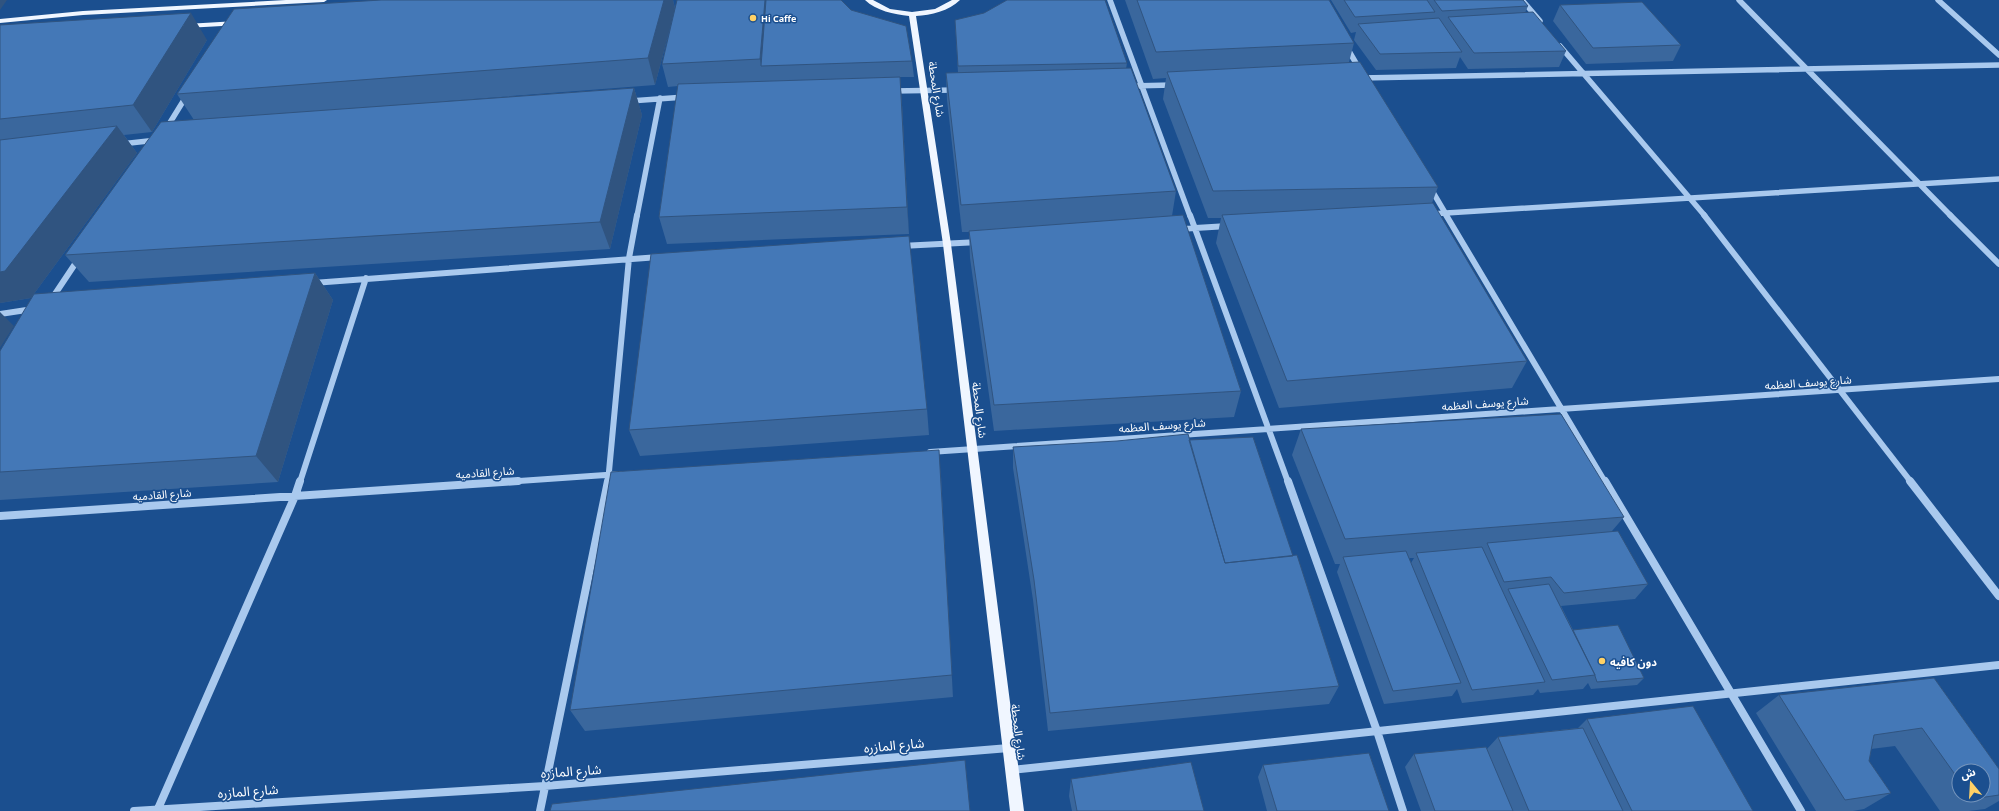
<svg xmlns="http://www.w3.org/2000/svg" width="1999" height="811" viewBox="0 0 1999 811" font-family="'Noto Sans','Noto Sans Arabic',sans-serif">
	<rect width="100%" height="100%" fill="#1b4f8f"/>
	<g fill="none" stroke-linecap="round" stroke-linejoin="round">
		<!-- minor-far2 -->
		<path stroke="#a9c9ee" stroke-width="5.5" d="M1110,0L1190,216
			M1522,0L1540,21
			M1739,0L1951,216
			M1938,0L1999,55
			M1346,46L1360,70
			M1560,46L1705,216
			M1361,78L1999,65
			M1129,86L1173,85
			M893,91L955,90
			M630,101L685,97
			M166,129L187,95
			M121,144L157,140
			M1431,189L1447,216
			M1430,214L1999,179
			M637,216L660,98"/>
		<!-- minor-far1 -->
		<path stroke="#a9c9ee" stroke-width="6" d="M1190,215L1288,482
			M1446,215L1605,482
			M1704,215L1911,482
			M1950,215L1999,264
			M1179,229L1228,226
			M901,246L979,242
			M313,283L659,257
			M51,300L79,258
			M0,314L33,309
			M930,452L1999,379
			M300,482L366,278
			M503,482L620,474
			M608,482L629,258L637,215"/>
		<!-- minor -->
		<path stroke="#a9c9ee" stroke-width="8" d="M1288,481L1377,731L1403,811
			M1605,481L1801,811
			M1910,481L1999,596
			M0,516L518,481
			M1012,770L1999,665
			M134,811L545,786L1009,748
			M157,811L295,496L300,481
			M540,811L608,481"/>
		<!-- major -->
		<path fill="#f0f6ff" fill-rule="evenodd" d="M286,0H327L324,2L83,15L0,23V19L83,11Z
			M865,0H873L890,9L912,12L935,9L952,0H960C949,11 931,15 916,16L951,244L1024,811H1010L943,244L909,16C894,14 876,11 865,0Z
			M237,21H240V25L186,28L182,26L186,24Z"/>
	</g>
	<!-- wall -->
	<path fill="#3a679d" fill-rule="evenodd" d="M673,0L675,8L851,10L912,61L914,77H900L902,104L909,234L667,244L659,217L678,86L668,87L662,64L674,13L655,85L447,101L634,88L642,115L610,249L89,282L65,255L194,120L177,94Z
		M1125,0H1329L1354,43L1349,62L1438,187L1432,203L1527,361L1512,388L1279,408L1216,243L1221,218H1208L1163,99L1166,78L1153,79Z
		M1331,0H1523L1528,6L1525,13L1566,51L1559,67L1468,69L1460,57L1456,68L1376,70L1354,40L1356,32L1351,33Z
		M1560,5L1681,45L1673,61L1586,64L1553,21Z
		M955,20L1127,63L1126,69L1176,191L1172,216L1241,391L1234,417L994,431L970,258L969,232H962L947,100L946,73H958Z
		M0,25L207,40L152,132L124,135L137,153L31,298L0,303Z
		M315,273L333,300L278,482L0,500V351Z
		M927,409L929,435L640,456L629,430Z
		M1301,429L1624,517L1612,531L1648,584L1635,599L1561,606L1573,630L1644,678L1637,685L1591,689L1588,683L1583,689L1540,693L1538,689L1533,695L1462,703L1457,689L1452,696L1384,704L1337,572L1340,564H1335L1292,455ZM1409,558H1414L1411,563Z
		M1189,440L1293,556L1339,686L1329,704L1048,731L1033,600L1013,468V447Z
		M941,476L953,697L585,731L570,710Z
		M1934,678L1999,769V801L1985,809L1969,811H1940L1895,746L1871,749L1869,761L1891,793L1864,809L1853,811H1816L1756,713L1779,695ZM1959,771L1983,795H1959Z
		M1587,719L1753,811H1421L1405,767L1414,754L1487,749L1498,737L1578,728Z
		M1263,765L1389,811H1267L1258,777Z
		M1071,779L1204,811H1072L1069,796Z"/>
	<!-- shaded-wall -->
	<path fill="#305480" d="M0,0H7L0,10Z
		M664,0H673L675,9L655,85L648,58Z
		M765,0H768L761,66L760,59Z
		M191,13L207,40L152,132L133,105Z
		M900,77L902,104L909,234L907,207Z
		M634,88L642,115L610,249L600,222Z
		M117,126L137,153L31,298L0,303V272Z
		M315,273L333,300L278,482L256,456Z
		M0,312L14,326L0,348Z
		M941,476L953,697L952,675Z"/>
	<!-- building -->
	<path fill="#4478b7" stroke="#305480" d="M381,0H664L648,58L177,94L234,9Z
		M677,0H765L760,59L662,64Z
		M766,0H841L851,10L906,26L912,61L761,66Z
		M1007,0H1105L1127,63L958,66L955,20L984,13Z
		M1137,0H1329L1354,43L1156,52Z
		M1344,0H1427L1435,12L1355,17Z
		M1434,0H1523L1528,6L1442,11Z
		M1642,2L1681,45L1593,48L1560,5Z
		M1533,12L1566,51L1474,53L1448,17Z
		M191,13L133,105L0,119V25Z
		M1439,18L1462,52L1380,54L1358,24Z
		M1360,62L1438,187L1213,191L1167,72Z
		M1131,68L1176,191L961,205L946,73Z
		M900,77L907,207L659,217L678,84Z
		M634,88L600,222L65,255L161,122Z
		M117,126L5,271L0,272V140Z
		M1433,203L1527,361L1287,381L1222,215Z
		M1183,215L1241,391L994,405L969,231Z
		M909,236L927,409L629,430L651,254Z
		M315,273L256,456L0,472V351L34,294Z
		M1561,414L1624,517L1345,539L1301,429Z
		M1188,434L1225,563L1297,555L1339,686L1050,713L1034,580L1013,447L1117,441Z
		M1253,437L1293,556L1225,563L1189,440Z
		M939,450L952,675L570,710L611,472Z
		M1618,531L1648,584L1564,593L1551,577L1504,582L1487,543Z
		M1482,547L1545,682L1472,690L1416,553Z
		M1406,551L1461,683L1393,691L1343,557Z
		M1549,584L1595,675L1552,680L1508,589Z
		M1618,625L1644,678L1597,682L1595,676V675L1573,630Z
		M1934,678L1999,769V795L1972,799L1970,795H1983V771H1959V780L1922,728L1874,735L1869,761L1891,793L1845,800L1779,695Z
		M1693,706L1753,811H1632L1587,719Z
		M1583,728L1623,811H1529L1498,737Z
		M1486,747L1513,811H1435L1414,754Z
		M1369,753L1389,811H1277L1263,765Z
		M965,760L970,811H550L552,804Z
		M1191,762L1204,811H1077L1071,779Z"/>
	<!-- markers -->
	<g fill="#ffd166" stroke="#1b4f8f" stroke-width="1.5">
		<circle cx="753" cy="18" r="4"/>
		<circle cx="1602" cy="661" r="4"/>
	</g>
	<g text-anchor="middle" dominant-baseline="central" stroke-width="3" stroke-linejoin="round" paint-order="stroke">
		<!-- far-poi labels -->
		<g font-size="9" font-weight="bold" fill="#fff" stroke="#1b4f8f" text-anchor="start">
			<text x="761" y="18">Hi Caffe</text>
		</g>
		<!-- street labels -->
		<g font-size="11" fill="#fff" stroke="#1b4f8f">
			<text transform="translate(937 89) rotate(81)">شارع المحطة</text>
			<text transform="translate(1808 382) rotate(-4)">شارع يوسف العظمه</text>
			<text transform="translate(1485 403) rotate(-4)">شارع يوسف العظمه</text>
			<text transform="translate(980 410) rotate(83)">شارع المحطة</text>
			<text transform="translate(1162 425) rotate(-4)">شارع يوسف العظمه</text>
			<text transform="translate(485 472) rotate(-4)">شارع القادميه</text>
			<text transform="translate(162 494) rotate(-4)">شارع القادميه</text>
			<text transform="translate(1019 732) rotate(83)">شارع المحطة</text>
		</g>
		<!-- poi labels -->
		<g font-size="11" font-weight="bold" fill="#fff" stroke="#1b4f8f" text-anchor="start">
			<text x="1610" y="661">دون كافيه</text>
		</g>
		<!-- near-street labels -->
		<g font-size="13" fill="#fff" stroke="#1b4f8f">
			<text transform="translate(894 745) rotate(-5)">شارع المازره</text>
			<text transform="translate(571 771) rotate(-4)">شارع المازره</text>
			<text transform="translate(248 791) rotate(-4)">شارع المازره</text>
		</g>
	</g>
	<!-- north arrow -->
	<g transform="translate(1971 783) rotate(342)"><circle r="19" fill="#1b4f8f" stroke="#7695bc"/>
	<path d="M0-3L7 15L0 10L-7 15Z" fill="#ffd166"/>
	<text y="-6" font-size="11" font-weight="bold" text-anchor="middle" fill="#ffffff">ش</text>
	</g>
</svg>
